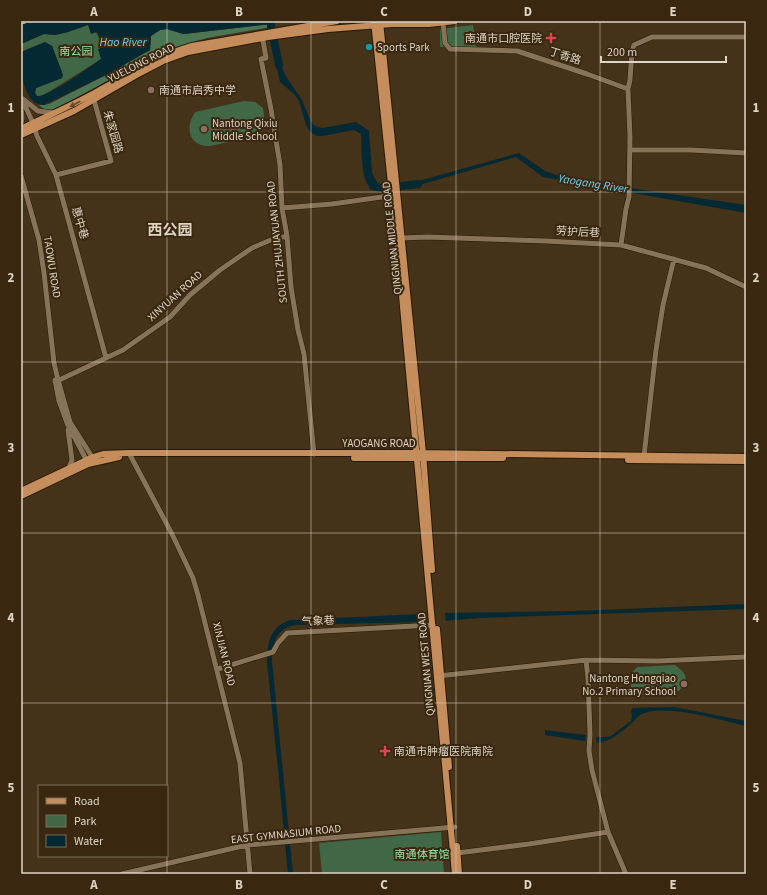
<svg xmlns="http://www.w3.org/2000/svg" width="767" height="895" viewBox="0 0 767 895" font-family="'Source Sans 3','Noto Sans SC',sans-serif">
	<rect width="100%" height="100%" fill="#443219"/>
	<!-- green -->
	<path fill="#406847" d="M88,25C100,35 104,43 101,59L47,93L41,96H37L35,92L36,88L62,78L63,75L52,46L45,42L21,52V44L44,34L55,35L68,32Z
		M473,25L477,49L440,47V29Z
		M244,101L255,102L263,108C264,116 266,123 261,129C260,131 256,134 254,135C248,137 214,146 209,146C188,146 185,127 195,112Z
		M675,665C681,670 688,674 685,682C679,700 652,695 637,695L631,688L630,675L637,667Z
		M441,832L444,874H322L319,843Z"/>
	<!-- forest -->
	<path fill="#4c7653" d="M270,24L271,27L207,38L158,52L98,86L51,111H46L39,105H44L49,104L106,75L150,50L151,36L160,30L167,29L184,34Z"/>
	<!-- water -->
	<path fill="#052933" d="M21,21H283L272,24L183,34L167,29L160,30L151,36L150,50L106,75L44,105C22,104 21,69 21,52L45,42L52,46L63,75L62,78L36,88L35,93L37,96C48,97 90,67 101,59L98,49L103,47L97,32L91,34L88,25L68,32L55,35L44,34L21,44Z
		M271,42L285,75L302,100L311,122L315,126L322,128L356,122L365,128L369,131L372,172C374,178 377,183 382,186L383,190C379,190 374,190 371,188C360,180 362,147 361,134L354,130L322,136H317L310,132L306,125L299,101L295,95L280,82Z
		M519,153L545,171L557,175L609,185L746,205V213L543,177L516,157L409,188L408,184Z
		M746,604V609L478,618L446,621L445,613L575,611Z
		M421,614L422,622L296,625C276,628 272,644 272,661L293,874H288L279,779L267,662C267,643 270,627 290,620Z
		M674,707L746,721V726C721,720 663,702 640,715C637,717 634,721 631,724C621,732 610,742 597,743L596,737H608L611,736L631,721L632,717L631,710L633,708Z
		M545,730L586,735L585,741L545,735Z"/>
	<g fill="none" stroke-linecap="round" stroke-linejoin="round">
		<!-- river -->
		<path stroke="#052933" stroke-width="8" d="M270,21L279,65
			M373,186L380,188L388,187
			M401,186L418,184"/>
		<!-- ferry -->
		<path stroke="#6cd0ee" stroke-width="1" stroke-dasharray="5 4" stroke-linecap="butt" d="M148,21H151
			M21,24L34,21"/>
		<!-- minor casing -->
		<g stroke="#2a1902" stroke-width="6">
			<path id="minor" d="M443,22L445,43L450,49L517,51L587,74L628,89
				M262,35L266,58L261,59L271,109L280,165L282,208L287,236L291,287L298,330L304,354L314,454
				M21,97L33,123L37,136L56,175L106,358
				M23,99L38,111L53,113
				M21,107L22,118L21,124
				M630,150H691L746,153
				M56,175L111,161L94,100
				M21,176L39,240L44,273L54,363L58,380L70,422L94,460
				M282,208L332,204L396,195
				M402,238L427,237L546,241L621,245L706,268L746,287
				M621,245L626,209L629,197L630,137L628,89L630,80L632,51L634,45L652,37H746
				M55,380L59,401L67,423L88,463
				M55,382L123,350L170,317L190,295L220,270L252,248L273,239L287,236
				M68,430L72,460L69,468
				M129,453L172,534L193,578L198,595L240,763L250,874
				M644,456L656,350L663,305L674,259
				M586,660L588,678L590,734L589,751L592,770L608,832L626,874
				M218,669L273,652L278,643L287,633L433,625
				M438,676L586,660L658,661L746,657
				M457,853L529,844L608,832
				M122,874L247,845L455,827"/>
		</g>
		<!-- major casing -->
		<g stroke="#2a1902" stroke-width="8">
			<path id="major" d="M374,21L397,241L455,874
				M380,21L423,453L432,570
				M21,129C47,116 73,105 98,91C129,74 158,56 192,46L337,21
				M21,135L74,111L140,73L163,61L188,52L268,37L328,29L392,24H429L455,21
				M354,458H503
				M628,460L746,461
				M21,491L93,457L103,454L129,453H417L746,457
				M21,496L88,464L119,457
				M437,629L449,767
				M457,846L459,874"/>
		</g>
		<!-- minor -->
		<use href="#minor" stroke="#877358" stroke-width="5"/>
		<!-- major -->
		<use href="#major" stroke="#c48d5b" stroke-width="6"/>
	</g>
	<!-- one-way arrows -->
	<defs><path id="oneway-solid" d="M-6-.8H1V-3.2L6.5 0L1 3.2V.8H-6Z"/></defs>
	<use fill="#6a4b2a" href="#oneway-solid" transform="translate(75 104) rotate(152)"/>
	<!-- grid -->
	<path fill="none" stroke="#dfd4c5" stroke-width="1" stroke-opacity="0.55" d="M167,21V786M311,21V874M456,21V874M600,21V874M21,192H746M21,362H746M21,533H746M21,703H746M167,856V874"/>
	<!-- markers -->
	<g fill="#e0444e" stroke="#39280f" stroke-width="1.5">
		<path d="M549 32h4v4h4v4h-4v4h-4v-4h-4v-4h4z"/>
		<path d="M383 745h4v4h4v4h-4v4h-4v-4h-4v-4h4z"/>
	</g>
	<circle fill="#0f9aa8" stroke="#39280f" stroke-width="1.5" cx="369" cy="47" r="4"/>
	<g fill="#8d6e63" stroke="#39280f" stroke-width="1.5">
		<circle cx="151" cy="90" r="4"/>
		<circle cx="204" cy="129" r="4"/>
		<circle cx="684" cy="684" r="4"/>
	</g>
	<g text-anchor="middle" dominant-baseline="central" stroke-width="4" stroke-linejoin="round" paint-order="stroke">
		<!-- poi labels -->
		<g font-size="11" fill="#dfd4c5" stroke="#39280f" text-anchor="start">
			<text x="542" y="38" text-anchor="end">南通市口腔医院</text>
			<text x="377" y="47">Sports Park</text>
			<text x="159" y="90">南通市启秀中学</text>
			<text x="212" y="123">Nantong Qixiu<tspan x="212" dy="13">Middle School</tspan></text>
			<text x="676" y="678" text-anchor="end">Nantong Hongqiao<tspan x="676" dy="13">No.2 Primary School</tspan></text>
			<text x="394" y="751">南通市肿瘤医院南院</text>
		</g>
		<!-- park labels -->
		<g font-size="11" fill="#a0e2aa" stroke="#39280f">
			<text x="76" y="51">南公园</text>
			<text x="422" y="854">南通体育馆</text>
		</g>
		<!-- street labels -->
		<g font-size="11" fill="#dfd4c5" stroke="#39280f">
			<text transform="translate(565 56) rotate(18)">丁香路</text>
			<text transform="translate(141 63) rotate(-27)">YUELONG ROAD</text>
			<text transform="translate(113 132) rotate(74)">朱家园路</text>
			<text transform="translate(80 223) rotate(74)">惠中巷</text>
			<text transform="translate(578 232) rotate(3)">劳护后巷</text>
			<text transform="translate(392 238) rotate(-96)">QINGNIAN MIDDLE ROAD</text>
			<text transform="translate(277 242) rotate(-96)">SOUTH ZHUJIAYUAN ROAD</text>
			<text transform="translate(52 267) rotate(81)">TAOWU ROAD</text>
			<text transform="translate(175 296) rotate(-42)">XINYUAN ROAD</text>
			<text x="379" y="443">YAOGANG ROAD</text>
			<text transform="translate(318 621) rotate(-3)">气象巷</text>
			<text transform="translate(224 654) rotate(76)">XINJIAN ROAD</text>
			<text transform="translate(426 664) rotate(-95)">QINGNIAN WEST ROAD</text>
			<text transform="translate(286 834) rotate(-6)">EAST GYMNASIUM ROAD</text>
		</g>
		<!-- water labels -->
		<g font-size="12" font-style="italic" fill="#6cd0ee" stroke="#39280f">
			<text x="123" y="42">Hao River</text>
			<text transform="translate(593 184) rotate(9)">Yaogang River</text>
		</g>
		<!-- district labels -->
		<g font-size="15" font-weight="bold" fill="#dfd4c5" stroke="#39280f">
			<text x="170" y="230">西公园</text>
		</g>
	</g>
	<!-- border -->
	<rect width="767" height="895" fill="none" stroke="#39280f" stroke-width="44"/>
	<!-- legend -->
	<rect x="38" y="785" width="130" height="72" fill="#39280f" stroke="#7b6d58"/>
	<rect x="46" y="798" width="20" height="6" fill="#c48d5b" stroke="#7b6d58"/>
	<text x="74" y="805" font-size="12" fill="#dfd4c5">Road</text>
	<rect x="46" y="815" width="20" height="12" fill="#406847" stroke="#7b6d58"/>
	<text x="74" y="825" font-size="12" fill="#dfd4c5">Park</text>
	<rect x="46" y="835" width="20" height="12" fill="#052933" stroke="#7b6d58"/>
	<text x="74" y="845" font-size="12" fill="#dfd4c5">Water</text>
	<!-- scale -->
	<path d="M601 56v6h125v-6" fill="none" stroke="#dfd4c5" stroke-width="2"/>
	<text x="607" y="56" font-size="12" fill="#dfd4c5" stroke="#39280f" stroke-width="3" paint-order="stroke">200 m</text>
	<rect x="22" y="22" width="723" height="851" fill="none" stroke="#dfd4c5" stroke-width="1.5"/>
	<g font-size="13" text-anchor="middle" font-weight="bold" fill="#dfd4c5">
		<text x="94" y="16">A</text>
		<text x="239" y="16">B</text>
		<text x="384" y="16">C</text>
		<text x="528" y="16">D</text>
		<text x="673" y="16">E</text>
		<text x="11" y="112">1</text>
		<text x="756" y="112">1</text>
		<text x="11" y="282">2</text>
		<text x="756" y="282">2</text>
		<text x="11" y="452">3</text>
		<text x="756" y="452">3</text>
		<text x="11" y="622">4</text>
		<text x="756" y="622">4</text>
		<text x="11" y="792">5</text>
		<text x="756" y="792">5</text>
		<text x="94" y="889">A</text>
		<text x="239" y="889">B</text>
		<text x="384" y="889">C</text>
		<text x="528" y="889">D</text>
		<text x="673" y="889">E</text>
	</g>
</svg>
